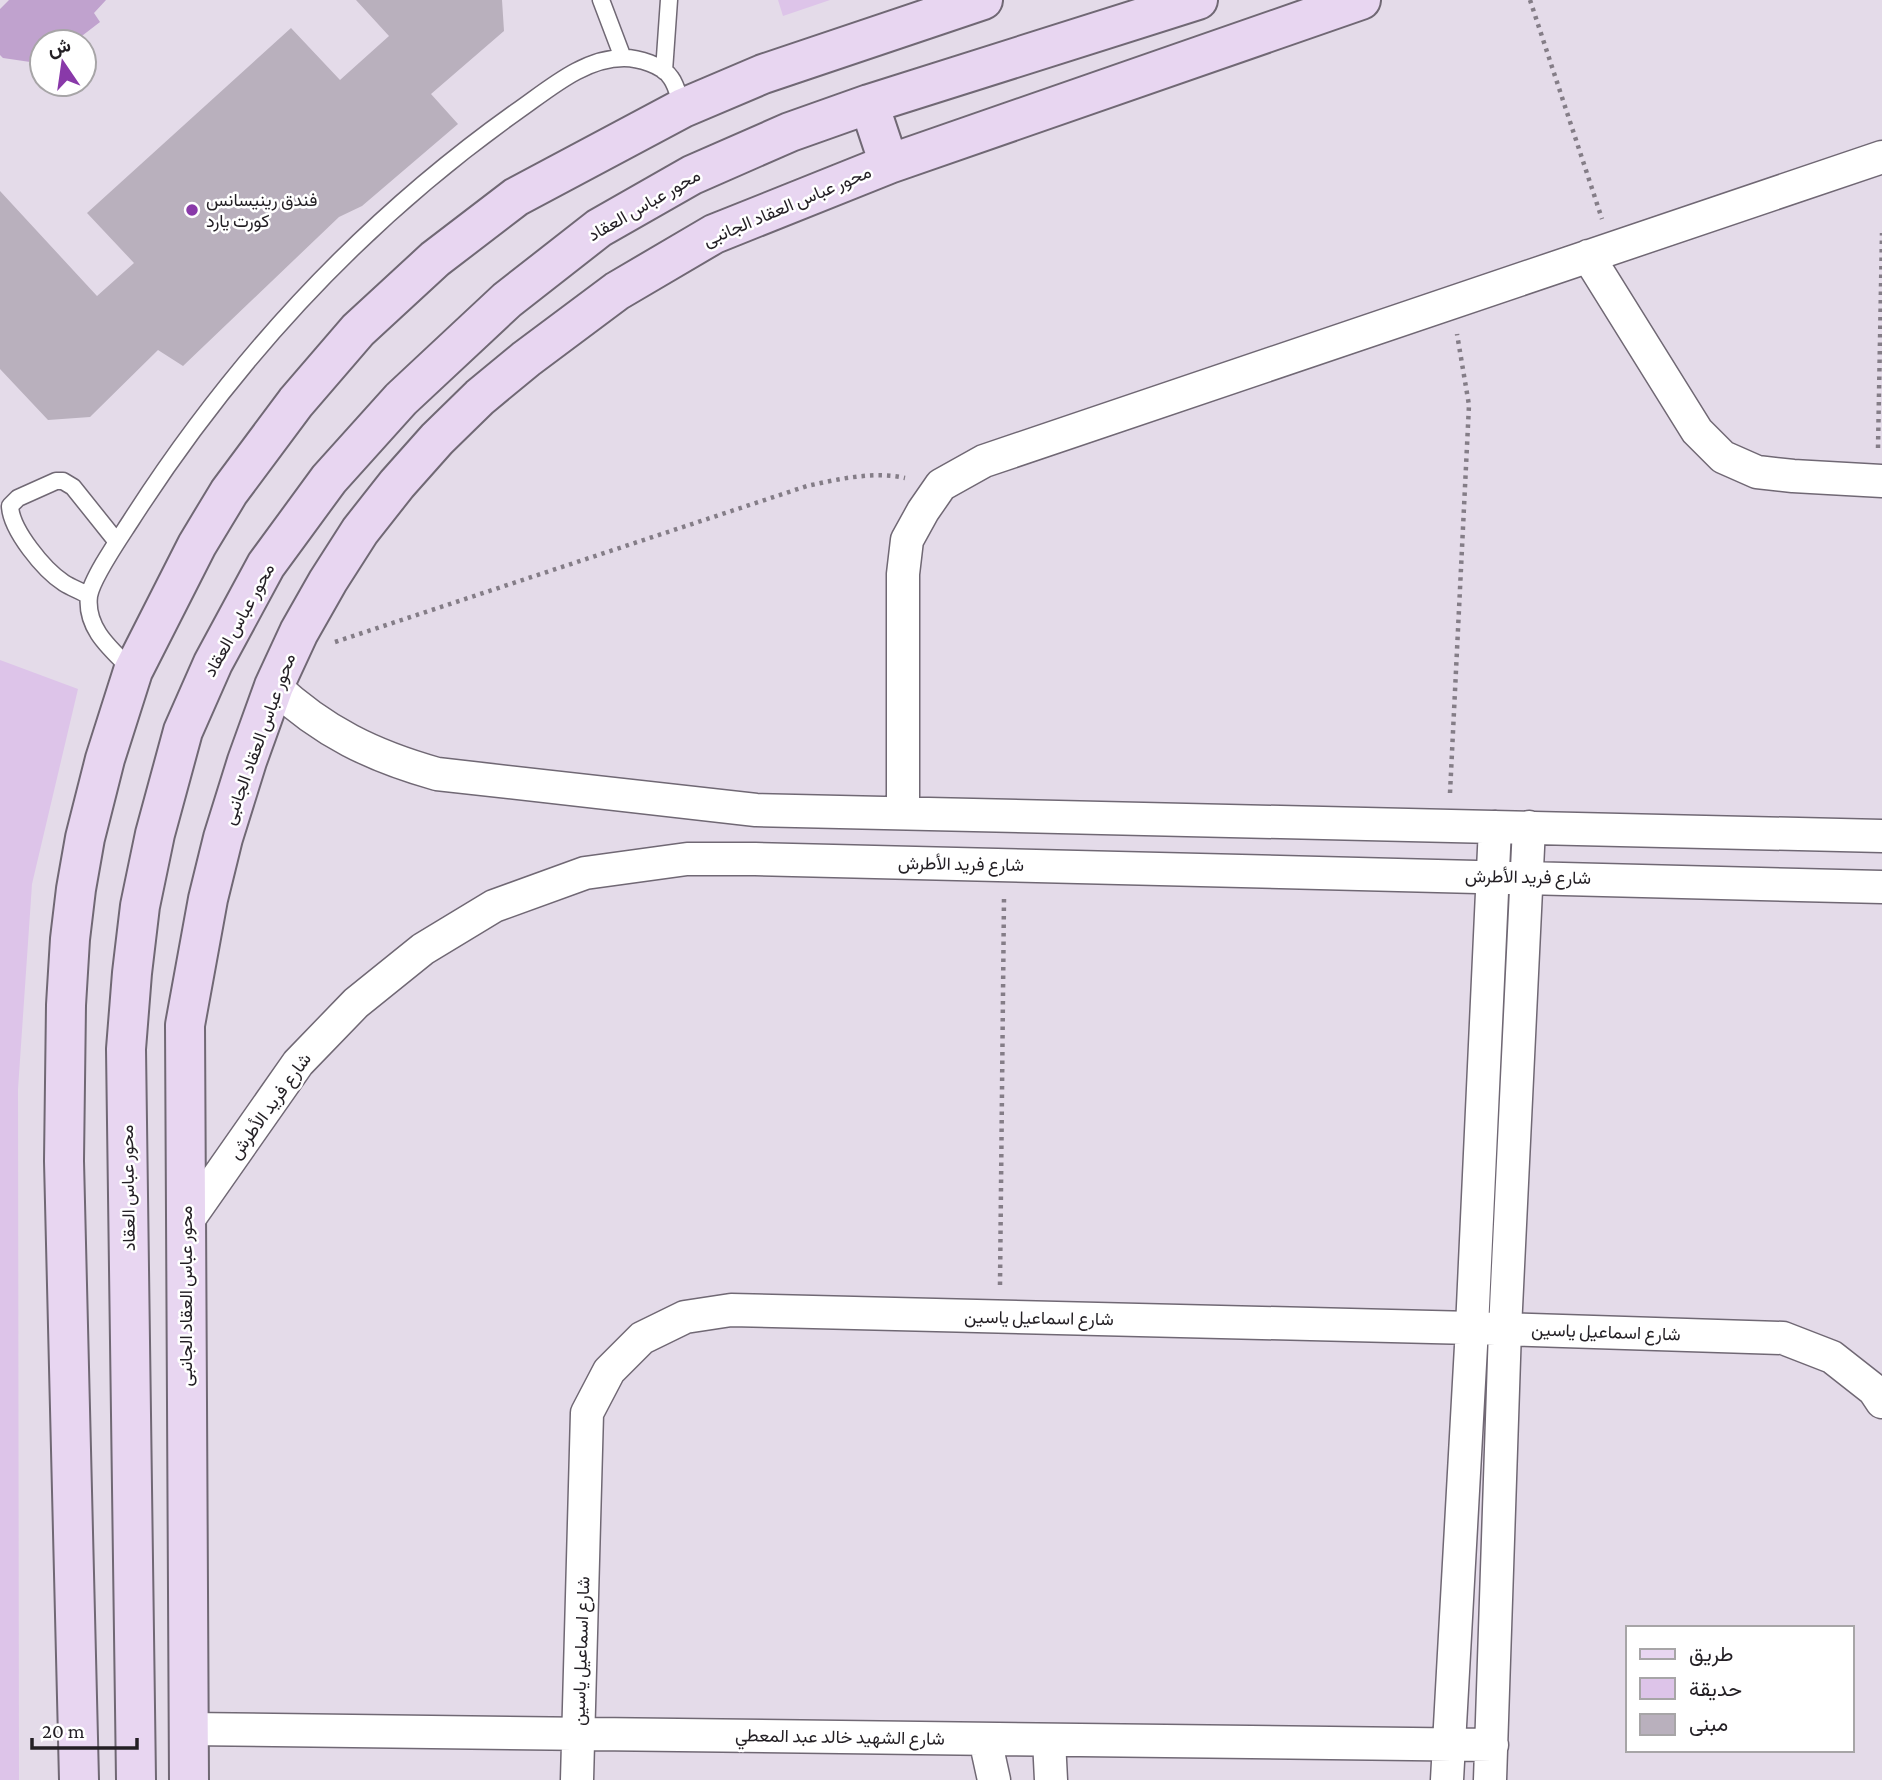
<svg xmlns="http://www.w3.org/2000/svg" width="1882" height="1780" viewBox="0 0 1882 1780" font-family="'Crimson Pro',Vazirmatn,serif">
	<rect width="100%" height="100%" fill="#e4dbe9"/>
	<!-- green -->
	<path fill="#ddc4e9" d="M778,0H830L783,16Z
		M0,660L78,689L32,884L18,1089L19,1780H0Z"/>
	<!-- water -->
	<path fill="#c0a2ce" d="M9,0H106L94,13L100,22L74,42L68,36L61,42H42V59L37,63L3,58L0,55V9Z"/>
	<!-- building -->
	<path fill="#b9b0bd" d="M356,0H502L504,31L431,94L458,124L362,206L339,217L183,366L158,350L90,417L48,420L0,369V191L97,296L134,263L87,213L291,28L340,80L389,36Z"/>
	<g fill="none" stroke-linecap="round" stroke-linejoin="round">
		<!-- lane casing -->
		<g stroke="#706874" stroke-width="19">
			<path id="lane" d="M601,0L623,58
				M664,71L669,0
				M89,596C81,591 72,588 64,583C44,570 11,530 10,506L18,498L56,481H63L73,487L117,542
				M133,671C112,650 85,629 89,596C92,578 119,539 130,522C233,361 360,223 516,112C548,90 583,58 624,58C638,58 663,65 671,78C677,86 679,99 683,108"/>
		</g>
		<!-- street casing -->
		<g stroke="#706874" stroke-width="35">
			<path id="street" d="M1588,256L1697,431L1723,457L1757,472L1793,476L1882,481
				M274,686C323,732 373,756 437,774L756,810L1882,836
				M903,813V574L907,540L923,511L941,485L984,461L1882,157
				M186,1223L298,1063L356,1003L423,949L494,906L585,873L687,859H755L1882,887
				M188,1729L1492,1745
				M985,1739L994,1780
				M1049,1740L1051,1780
				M577,1780L587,1413L609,1371L642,1338L685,1317L731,1310L1472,1328L1783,1338L1832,1357L1874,1390L1882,1402
				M1447,1780L1472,1328L1495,827
				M1490,1780L1505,1329L1529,827"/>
		</g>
		<!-- secondary casing -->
		<g stroke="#706874" stroke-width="42">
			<path id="secondary" d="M869,104L889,164
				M79,1780L64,1161L66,1005L70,939L76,889L85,838L105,759L133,671L197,545L229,492L296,402L358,330L435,259L516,197L683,108L763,74L983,0
				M136,1780L126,1049L132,973L140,906L155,834L183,731L213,663L266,565L329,479L401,399L507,300L599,228L692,175L790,132L869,104L1198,0
				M189,1780L185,1025L208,899L223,838L247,761L274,686L299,632L328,581L360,531L397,484L437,439L480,397L526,359L617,291L714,234L889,164L1361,0"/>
		</g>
		<!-- path -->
		<path stroke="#847d87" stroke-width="4.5" stroke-dasharray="3.5 5" stroke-linecap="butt" d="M1530,0L1602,219
			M1878,448L1882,233
			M335,642L807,486C839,479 873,471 905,478
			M1450,793L1469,405L1457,334
			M1000,1285L1004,898"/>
		<!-- lane -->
		<use href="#lane" stroke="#fff" stroke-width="16"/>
		<!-- street -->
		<use href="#street" stroke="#fff" stroke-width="32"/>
		<!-- secondary -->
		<use href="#secondary" stroke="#e8d6f1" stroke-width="38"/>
	</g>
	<!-- markers -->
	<circle fill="#8939a9" stroke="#fff" stroke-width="2.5" cx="192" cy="210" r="7"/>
	<g text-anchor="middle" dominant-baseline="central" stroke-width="5" stroke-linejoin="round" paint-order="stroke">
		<!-- poi labels -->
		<g font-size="18" fill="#231f24" stroke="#fff" text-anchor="start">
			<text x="206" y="200">فندق رينيسانس<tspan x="206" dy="21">كورت يارد</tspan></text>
		</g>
		<!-- street labels -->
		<g font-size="18" fill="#231f24" stroke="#fff">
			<text transform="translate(644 205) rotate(-30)">محور عباس العقاد</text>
			<text transform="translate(787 206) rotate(-23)">محور عباس العقاد الجانبى</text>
			<text transform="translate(239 620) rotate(-61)">محور عباس العقاد</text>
			<text transform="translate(259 739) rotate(-70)">محور عباس العقاد الجانبى</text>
			<text transform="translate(961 864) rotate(1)">شارع فريد الأطرش</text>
			<text transform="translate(1528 877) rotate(1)">شارع فريد الأطرش</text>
			<text transform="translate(270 1106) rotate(-54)">شارع فريد الأطرش</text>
			<text transform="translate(128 1188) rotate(-91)">محور عباس العقاد</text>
			<text transform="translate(186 1296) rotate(-90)">محور عباس العقاد الجانبى</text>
			<text transform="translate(1039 1318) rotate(1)">شارع اسماعيل ياسين</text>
			<text transform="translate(1606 1332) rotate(2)">شارع اسماعيل ياسين</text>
			<text transform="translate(581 1651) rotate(-88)">شارع اسماعيل ياسين</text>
			<text transform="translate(840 1737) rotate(1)">شارع الشهيد خالد عبد المعطي</text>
		</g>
	</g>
	<!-- legend -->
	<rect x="1626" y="1626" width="228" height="126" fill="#ffffff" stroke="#a7a5a7" stroke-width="2"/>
	<rect x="1640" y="1649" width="35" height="10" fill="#e8d6f1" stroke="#a7a5a7" stroke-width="2"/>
	<text x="1689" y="1661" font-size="21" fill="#231f24">طريق</text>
	<rect x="1640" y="1678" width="35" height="21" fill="#ddc4e9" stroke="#a7a5a7" stroke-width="2"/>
	<text x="1689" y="1696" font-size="21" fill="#231f24">حديقة</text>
	<rect x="1640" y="1714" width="35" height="21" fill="#b9b0bd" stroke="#a7a5a7" stroke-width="2"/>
	<text x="1689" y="1731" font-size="21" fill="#231f24">مبنى</text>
	<!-- north arrow -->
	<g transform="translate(63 63) rotate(347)"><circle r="33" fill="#ffffff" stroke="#a7a5a7" stroke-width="2"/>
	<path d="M0-5L12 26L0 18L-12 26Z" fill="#8939a9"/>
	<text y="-10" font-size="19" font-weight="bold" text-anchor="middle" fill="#231f24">ش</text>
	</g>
	<!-- scale -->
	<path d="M32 1738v10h105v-10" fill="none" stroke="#231f24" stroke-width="3.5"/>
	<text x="42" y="1738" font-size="21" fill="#231f24" stroke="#ffffff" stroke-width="5" paint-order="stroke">20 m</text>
</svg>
